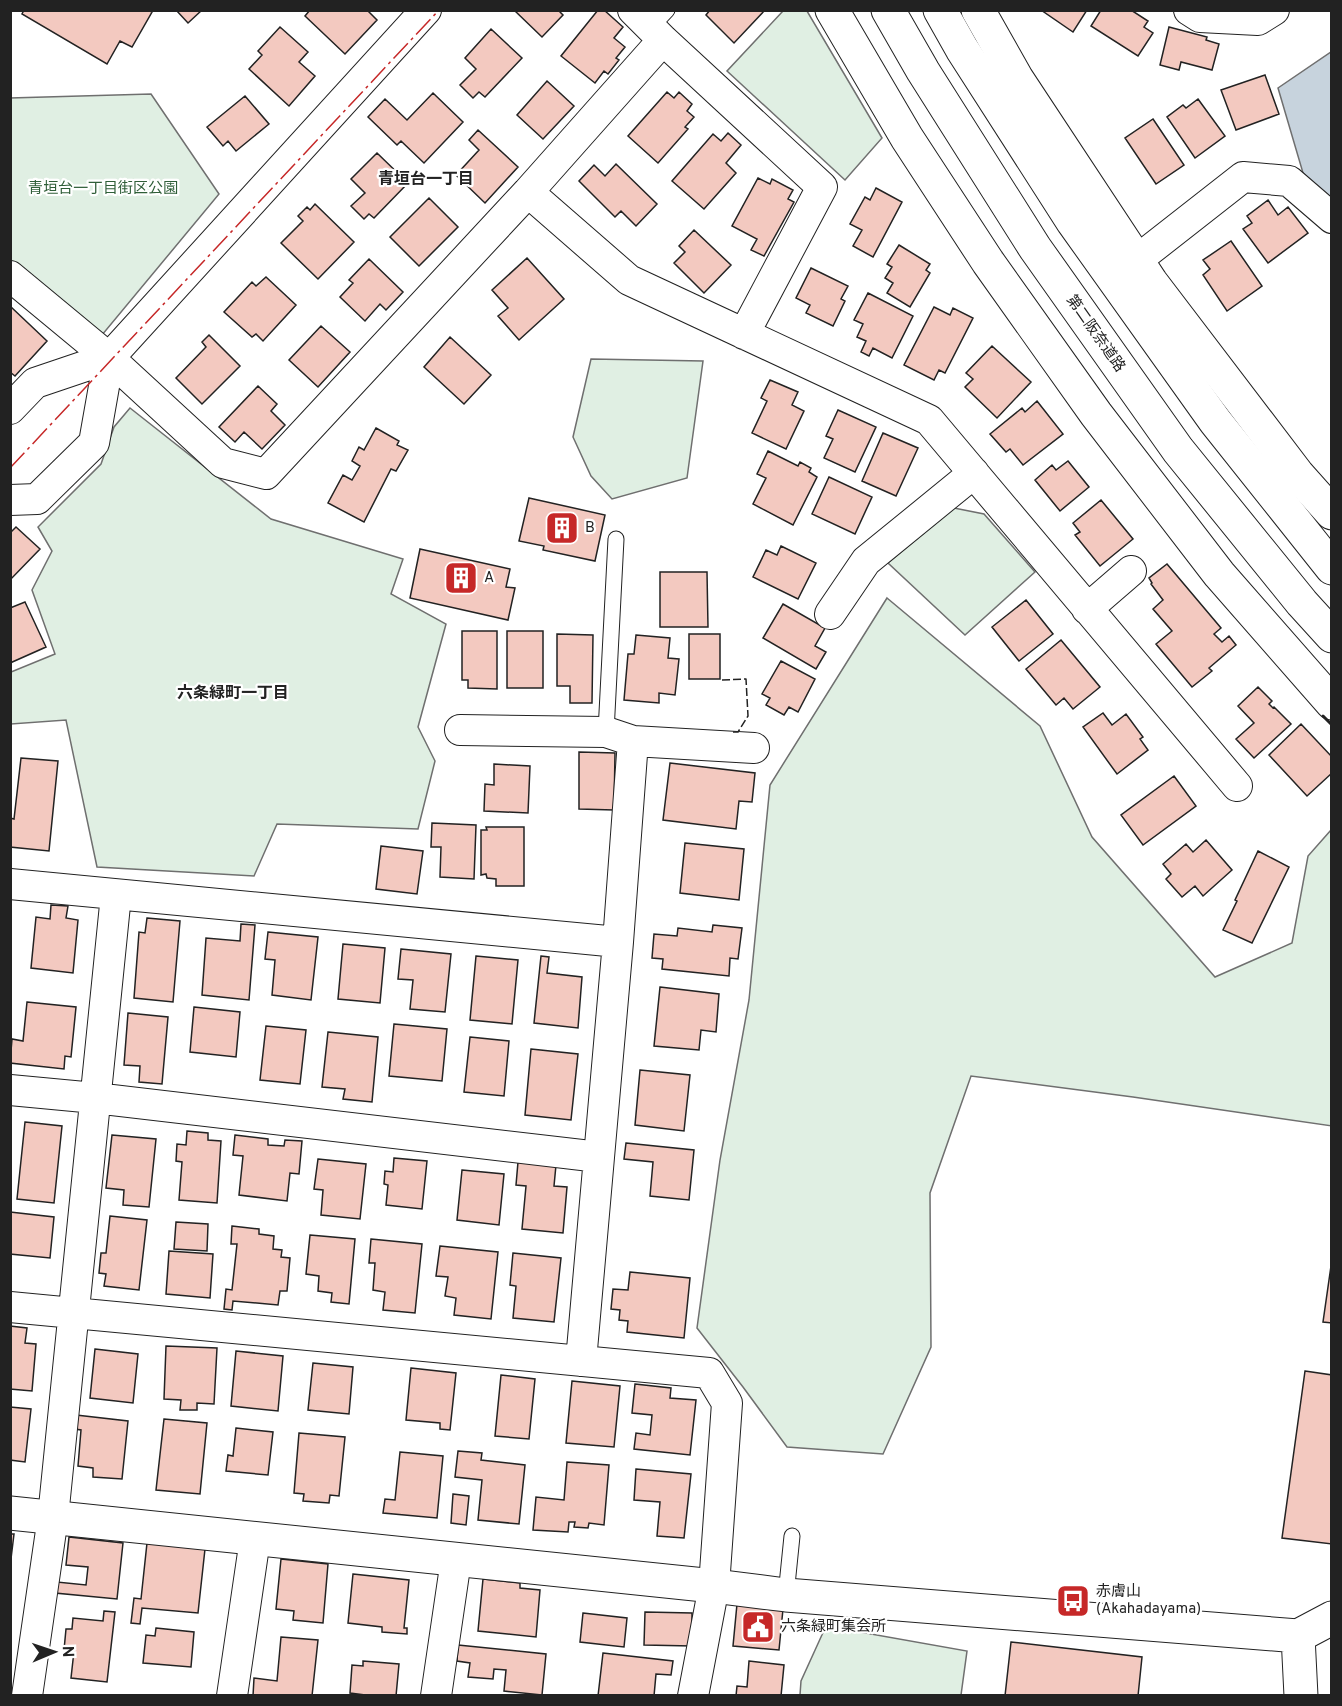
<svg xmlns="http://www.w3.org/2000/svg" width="1342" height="1706" viewBox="0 0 1342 1706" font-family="Overpass,'Noto Sans JP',sans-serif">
	<rect width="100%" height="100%" fill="#fff"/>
	<!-- green -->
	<path fill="#e0efe3" stroke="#6f6f6f" stroke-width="1.5" d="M783,11H807L882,138L845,180L727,71Z
		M151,94L219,194L102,335L11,261L10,98Z
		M591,359L703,361L687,478L612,499L591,476L573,437Z
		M130,408L271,519L403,559L391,594L446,624L418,727L435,761L418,829L277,824L254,876L97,867L66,720L11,724V672L55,654L32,590L52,551L38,527L101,464L114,427Z
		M954,508L984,514L1035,572L965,635L888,563Z
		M887,598L1040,726L1092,837L1215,977L1292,943L1308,856L1331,830L1332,1126L1133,1097L971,1076L930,1193L931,1347L883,1454L787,1447L743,1387L697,1328L720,1160L749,1000L770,785Z
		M826,1626L967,1651L961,1695H800L801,1681Z"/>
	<!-- water -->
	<path fill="#c7d3dd" stroke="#6f6f6f" stroke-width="1.5" d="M1331,52V199L1320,195L1303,173L1278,88Z"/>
	<!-- building -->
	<path fill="#f3c9c0" stroke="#222" stroke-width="1.5" d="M24,10H148L152,12L132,47L120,41L107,64L22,14Z
		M176,10H202L188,23Z
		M310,10H367L377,20L345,54L305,16Z
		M514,10H558L563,15L542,37Z
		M598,10H604L623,27L614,38L625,47L616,58L619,60L608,74L604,71L595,83L561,56Z
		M710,10H765L734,43L706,15Z
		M1041,10H1087L1073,32Z
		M1101,10H1131L1148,21L1144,27L1153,33L1138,56L1091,26Z
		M280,27L308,52L299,62L315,76L289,106L249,69L262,55L258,51Z
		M1169,27L1207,37L1206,40L1219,44L1212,70L1181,62L1179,70L1160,65Z
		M491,29L522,58L485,97L479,92L473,98L460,85L476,69L465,58Z
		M1265,75L1279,114L1236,130L1221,90Z
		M547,81L574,106L543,139L517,115Z
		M667,92L674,98L679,92L692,104L687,111L694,117L685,127L688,129L658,163L628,136Z
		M433,93L463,122L424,163L401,141L397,145L368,117L385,99L407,120Z
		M245,96L269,124L236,151L228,141L223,146L207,127Z
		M1198,99L1225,136L1195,158L1167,117L1183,105L1186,108Z
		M1153,119L1184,165L1156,184L1125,138Z
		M478,130L518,167L485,203L456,175L479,150L469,140Z
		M728,133L741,145L726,163L736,173L704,209L672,181L713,134L721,141Z
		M377,153L408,183L374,218L369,214L364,219L351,206L365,193L351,179Z
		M616,164L657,204L636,226L621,211L615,217L579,181L594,165L605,176Z
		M758,178L770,184L772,179L793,190L788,199L794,202L764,256L751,250L757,239L732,226Z
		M876,188L902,202L873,257L853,246L862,230L850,224L865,197L870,200Z
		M429,198L458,227L419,266L390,237Z
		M1268,200L1278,215L1288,207L1308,233L1268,263L1243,229L1252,223L1247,216Z
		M315,204L354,242L318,279L281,243L303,221L298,216L307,207L310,210Z
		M694,230L731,265L704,293L674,263L685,252L679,246Z
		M1231,241L1262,286L1227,311L1203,275L1210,269L1203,260Z
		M899,245L930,264L926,270L930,273L910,307L887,293L893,283L885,278L892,267L887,264Z
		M527,258L564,299L519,340L498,316L508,308L492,290Z
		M369,259L403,292L386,310L380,304L365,321L340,297L353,283L349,280Z
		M811,268L848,286L841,299L845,301L833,326L806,313L810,305L796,298Z
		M266,277L296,305L263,341L256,334L252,337L224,312L252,282L256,286Z
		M868,293L913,316L892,358L873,348L869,356L861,352L866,341L857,337L863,324L854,320Z
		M10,306L47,341L15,376L10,372Z
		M934,307L950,315L953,308L973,318L945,373L939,370L934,380L904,365Z
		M321,326L350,352L318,387L289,360Z
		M209,335L240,366L202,404L176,378L206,347L202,342Z
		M450,337L491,375L464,404L424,367Z
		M992,346L1031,382L997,418L965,387L973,379L966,373Z
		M770,380L798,392L792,405L804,411L786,449L752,433L767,401L761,398Z
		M258,386L277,404L271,411L285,425L262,449L244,432L235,442L219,427Z
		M1037,401L1063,434L1023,465L1010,449L1006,452L990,434L1022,408L1025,412Z
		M838,410L876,427L855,472L824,458L833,439L826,436Z
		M376,428L399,441L397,445L408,450L396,471L391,469L364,522L328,503L343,475L352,480L360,466L352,461L359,447L364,450Z
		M883,433L918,448L896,496L862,481Z
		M768,451L798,466L800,462L811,468L809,472L817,477L793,525L753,504L766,478L757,474Z
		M1068,461L1089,487L1060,511L1035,480L1052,465L1056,470Z
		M829,477L872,497L855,534L812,514Z
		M529,498L605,515L595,561L543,550L544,546L519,541Z
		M1101,500L1133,539L1100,566L1075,535L1080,532L1073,523Z
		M16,527L40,549L10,580V533Z
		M781,546L816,563L798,599L753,577L766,550L777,555Z
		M420,549L510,569L506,587L515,588L508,620L410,598Z
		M1167,564L1221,628L1214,634L1222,642L1229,636L1236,645L1209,668L1212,671L1192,687L1156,644L1172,631L1153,609L1163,600L1151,584L1152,583L1149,578Z
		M660,572H707L708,627H660Z
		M1026,600L1053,634L1019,661L992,627Z
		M25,602L46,647L10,663V608Z
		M783,604L825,628L815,646L826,652L816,669L763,638Z
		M462,631H497V689L468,688V680H462Z
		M507,631H543V688H507Z
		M557,634L593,635L592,703H570V686H557Z
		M689,634H720V679H689Z
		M636,635L670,638L668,658L679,659L675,695L659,693V703L624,700L628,654H634Z
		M1061,640L1100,687L1073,709L1064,698L1056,705L1026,669Z
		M781,661L815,679L798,712L789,707L784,715L766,705L770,698L762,694Z
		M1258,687L1272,701L1269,704L1273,708L1274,707L1291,724L1254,758L1236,739L1254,723L1238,706Z
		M1103,713L1112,725L1126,714L1143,737L1140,739L1148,750L1117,774L1083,727Z
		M1301,724L1332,757V773L1307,796L1269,755Z
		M579,752L615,753L614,810L579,809Z
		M21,758L58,761L49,851L10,847V818L14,819Z
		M670,763L755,773L752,802L739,801L736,829L663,820Z
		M494,764L530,766L528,813L484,811L485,784L494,785Z
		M1174,776L1196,806L1143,845L1121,815Z
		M432,823L476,825L474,879L440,877L441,847H431Z
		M486,827H524V886H496V879L487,878L486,874L481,875V830H487Z
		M1206,840L1232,870L1203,896L1195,886L1182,897L1166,879L1171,874L1163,864L1186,844L1193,852Z
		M685,843L744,849L739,900L680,893Z
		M381,846L423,851L417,894L376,889Z
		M1258,851L1289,867L1252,943L1223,930L1237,901L1235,900Z
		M51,905L68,906L66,918L78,920L73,973L31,968L36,917L50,919Z
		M147,918L180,921L173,1002L134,998L139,932L145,933Z
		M241,924L255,925L249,1000L202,995L206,938L240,941Z
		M713,925L742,928L738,959L730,958L729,976L662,969L663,959L652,958L654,934L677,936L678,928L712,932Z
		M268,932L318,937L311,1000L272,995L275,960L265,959Z
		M343,944L385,948L380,1003L338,999Z
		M401,949L451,954L445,1012L410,1009L413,980L398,979Z
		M476,956L518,960L512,1024L470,1020Z
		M541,956L549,957L547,973L582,977L578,1028L534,1023Z
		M660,987L719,994L716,1032L701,1030L699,1050L654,1046Z
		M27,1002L76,1007L71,1057L65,1056L64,1069L10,1063L12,1039L23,1041Z
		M194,1007L240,1012L236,1057L190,1052Z
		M128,1013L168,1017L162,1084L139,1082L140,1066L124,1065Z
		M394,1024L447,1029L442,1081L389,1076Z
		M266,1026L306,1030L300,1084L260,1080Z
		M328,1032L378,1037L372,1102L343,1099L345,1089L322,1087Z
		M470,1037L509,1041L504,1096L464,1092Z
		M531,1049L578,1054L571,1120L525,1115Z
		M640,1070L690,1075L684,1131L635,1125Z
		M25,1122L62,1126L54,1203L17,1199Z
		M187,1131L208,1133V1140L221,1141L217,1203L179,1200L182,1162L176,1161L177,1144L186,1145Z
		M112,1135L156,1139L149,1207L123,1205L124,1190L106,1188Z
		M235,1135L268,1139V1145L284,1146L285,1140L302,1141L299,1174L290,1173L287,1201L239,1195L243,1156L233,1155Z
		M626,1143L694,1150L689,1200L650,1196L653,1162L624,1159Z
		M394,1158L427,1161L422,1209L386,1205L388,1185L384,1184L385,1171L393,1172Z
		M318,1159L366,1164L360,1219L321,1215L323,1190L314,1189Z
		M518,1162L556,1165L554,1186L567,1187L563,1233L522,1229L526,1186L516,1185Z
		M462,1170L504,1174L499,1225L457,1220Z
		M10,1212L54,1217L50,1258L10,1254Z
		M110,1216L147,1220L139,1290L104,1286L106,1274L99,1273L101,1253H106Z
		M176,1222L208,1224L207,1251L174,1249Z
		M232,1226L259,1229V1234L274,1236L273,1249L282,1250L281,1257L290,1258L287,1291H280L278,1305L233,1301L232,1310L224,1309L226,1289L232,1290L237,1244H231Z
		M310,1235L355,1239L349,1304L331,1302L332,1293L318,1291L319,1276L306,1274Z
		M371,1239L422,1244L415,1313L383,1310L385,1292L373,1290L375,1263H369Z
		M440,1246L498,1252L491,1319L454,1315L456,1298L445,1296L448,1277L436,1276Z
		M169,1251L213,1254L210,1298L166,1294Z
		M513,1253L561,1258L554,1322L513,1318L516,1286L510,1285Z
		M1332,1259V1323L1323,1322Z
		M630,1272L690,1278L684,1338L627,1332L628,1321L619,1320L620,1310L611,1309L613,1289L628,1290Z
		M10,1326L27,1328L25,1343L36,1344L32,1391L10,1389Z
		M166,1346L217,1348L214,1404L197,1403V1410H180L181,1400L164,1399Z
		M95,1349L138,1354L133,1403L90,1398Z
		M236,1351L283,1356L278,1411L231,1406Z
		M313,1363L353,1367L349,1414L308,1410Z
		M411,1368L456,1373L450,1430L440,1429V1423L406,1420Z
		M1305,1371L1332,1375V1544L1282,1538Z
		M501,1375L535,1379L529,1439L495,1436Z
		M572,1381L620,1386L614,1447L566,1443Z
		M635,1384L671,1388L670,1398L696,1400L690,1455L634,1449L636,1433L650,1435L652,1415L632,1413Z
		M10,1407L31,1409L25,1462L10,1460Z
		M76,1415L128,1421L122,1479L93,1477V1468L78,1466L81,1430L75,1429Z
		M164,1419L207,1423L200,1494L156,1490Z
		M236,1428L273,1432L268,1475L226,1471L228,1455L233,1456Z
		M299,1433L345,1437L339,1496L330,1495L329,1503L303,1501L304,1494L294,1493Z
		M458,1451L482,1453L481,1460L525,1465L519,1524L478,1520L482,1480L455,1477Z
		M400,1452L443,1456L437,1518L383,1513L385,1499L395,1500Z
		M567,1462L609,1465L604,1525L589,1523L588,1528L574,1527L575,1522H569L568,1532L533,1530L536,1497L564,1500Z
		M636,1469L691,1474L684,1538L657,1536L660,1502L634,1500Z
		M453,1494L469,1496L466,1525L451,1523Z
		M10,1534H14L10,1567Z
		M69,1537L123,1543L117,1599L55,1593L57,1582L86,1585L88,1567L66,1565Z
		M147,1543L205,1549L198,1613L142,1608L140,1624L131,1623L134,1598L141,1599Z
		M281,1559L328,1564L323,1623L293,1620L294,1611L276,1609Z
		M353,1574L409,1580L404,1628H407V1634L382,1632V1627L348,1623Z
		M483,1579L520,1583V1588L540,1590L536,1637L478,1631Z
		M737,1604L783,1609L779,1650L733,1646Z
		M104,1611L115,1612L107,1682L71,1678L74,1651L64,1650L66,1629H72L73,1618L103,1621Z
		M645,1612L692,1613V1646L644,1645Z
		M583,1613L627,1618L624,1647L580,1642Z
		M156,1628L194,1632L191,1667L143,1663L146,1635L155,1636Z
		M281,1637L318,1640L312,1696H253L254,1678L277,1681Z
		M1011,1642L1142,1657L1138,1696H1005Z
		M458,1645L546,1654L542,1695L504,1691L506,1670L494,1669L493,1679L468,1677L470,1663L457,1661Z
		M603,1653L673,1661L671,1675L656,1674L654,1696H598Z
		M363,1661L399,1664L396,1696H373L350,1693L352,1665L363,1666Z
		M749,1661L784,1665L781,1696H736L737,1686L747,1687Z"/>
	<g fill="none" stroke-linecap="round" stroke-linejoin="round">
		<!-- service casing -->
		<g stroke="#222" stroke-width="17">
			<path id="service" d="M651,27L667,10
				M606,732L616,539
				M786,1595L792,1536"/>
		</g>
		<!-- minor casing -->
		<g stroke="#222" stroke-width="32">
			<path id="minor" d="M633,10L663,40L822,187L744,334
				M1189,10L1200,17L1258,20L1274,10
				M528,192L629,280L929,420L1237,786
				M1137,260L1243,177L1289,181L1332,218
				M10,276L109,358L223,463L266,474L528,192L663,40
				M10,409L35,383L109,358L426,10
				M10,500L37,499L94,443L109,358
				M1087,609L1131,571
				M830,614L866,561L974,473
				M460,730L606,732L633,741
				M10,884L618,942
				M10,1090L95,1098L599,1157
				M10,1307L709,1373L727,1403L714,1586L693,1696
				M581,1361L618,942L633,741L754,748
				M27,1696L53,1517L116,895
				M232,1696L255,1539
				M436,1696L456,1560"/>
		</g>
		<!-- tertiary casing -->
		<g stroke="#222" stroke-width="35">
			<path id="tertiary" d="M832,10L907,138L988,262L1096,414L1219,574L1332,703
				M978,10L1017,79L1151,282L1298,475L1332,513
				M10,1513L714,1586L786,1595L1298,1636L1332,1618
				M1298,1636L1301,1696"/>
		</g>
		<!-- motorway casing -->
		<g stroke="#222" stroke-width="35">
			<path id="motorway" d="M888,10L923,71L1035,248L1178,450L1302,603L1332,636
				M940,10L962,49L1073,222L1215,421L1332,568"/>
		</g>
		<!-- service -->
		<use href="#service" stroke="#fff" stroke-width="15"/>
		<!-- minor -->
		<use href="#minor" stroke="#fff" stroke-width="30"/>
		<!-- tertiary -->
		<use href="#tertiary" stroke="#fff" stroke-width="33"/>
		<!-- motorway -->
		<use href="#motorway" stroke="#fff" stroke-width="33"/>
		<!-- fence -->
		<path stroke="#222" stroke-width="1.5" stroke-dasharray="8 3" stroke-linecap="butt" d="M722,680L746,679L748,716L738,732H733"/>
		<!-- wall -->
		<path stroke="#222" stroke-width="3" d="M1323,716L1332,725"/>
		<!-- power -->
		<path stroke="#c62828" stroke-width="1.5" stroke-dasharray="21 4.5 3 4.5" stroke-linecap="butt" d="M10,468L439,10"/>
	</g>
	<!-- icons -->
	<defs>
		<g id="building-square" transform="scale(1.725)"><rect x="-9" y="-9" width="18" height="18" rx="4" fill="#c62828" stroke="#fff"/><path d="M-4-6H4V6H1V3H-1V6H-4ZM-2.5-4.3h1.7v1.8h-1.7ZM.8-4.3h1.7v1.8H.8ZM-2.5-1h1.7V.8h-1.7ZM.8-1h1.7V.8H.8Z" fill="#fff"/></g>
		<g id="bus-square" transform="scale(1.725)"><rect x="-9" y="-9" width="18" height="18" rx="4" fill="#c62828" stroke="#fff"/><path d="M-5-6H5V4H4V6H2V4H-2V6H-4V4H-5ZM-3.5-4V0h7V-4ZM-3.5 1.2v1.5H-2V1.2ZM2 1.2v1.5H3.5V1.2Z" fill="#fff"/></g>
		<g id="civic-square" transform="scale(1.725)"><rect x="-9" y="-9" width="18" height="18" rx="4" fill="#c62828" stroke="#fff"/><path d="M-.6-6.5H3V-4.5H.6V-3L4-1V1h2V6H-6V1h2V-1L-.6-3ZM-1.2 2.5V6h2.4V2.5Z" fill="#fff"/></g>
	</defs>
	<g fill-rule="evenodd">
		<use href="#building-square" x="562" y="528"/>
		<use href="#building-square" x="461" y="578"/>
		<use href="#bus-square" x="1073" y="1601"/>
		<use href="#civic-square" x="758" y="1627"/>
	</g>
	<g text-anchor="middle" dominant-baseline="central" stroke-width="4.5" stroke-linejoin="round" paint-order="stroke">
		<!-- park labels -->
		<g font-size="15" fill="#2f5e38" stroke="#fff">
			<text x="103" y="189">青垣台一丁目街区公園</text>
		</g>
		<!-- street labels -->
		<g font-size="15" fill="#222" stroke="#fff">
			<text transform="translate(1095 334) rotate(55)">第二阪奈道路</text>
		</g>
		<!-- poi labels -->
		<g font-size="15" fill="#222" stroke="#fff" text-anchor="start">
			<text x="585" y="528">B</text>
			<text x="484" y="578">A</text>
			<text x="1096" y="1592">赤膚山<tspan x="1096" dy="17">(Akahadayama)</tspan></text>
			<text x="781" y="1627">六条緑町集会所</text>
		</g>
		<!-- neighbourhood labels -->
		<g font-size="16" font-weight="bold" fill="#222" stroke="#fff">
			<text x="426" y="180">青垣台一丁目</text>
			<text x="233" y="694">六条緑町一丁目</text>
		</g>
	</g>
	<!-- border -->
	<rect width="1342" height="1706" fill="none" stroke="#222222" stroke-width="24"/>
	<!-- north arrow -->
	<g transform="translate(54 1652) rotate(88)" stroke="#ffffff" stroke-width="4.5" paint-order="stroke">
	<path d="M0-4.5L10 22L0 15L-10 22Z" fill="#222222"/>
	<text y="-9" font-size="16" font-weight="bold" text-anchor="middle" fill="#222222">N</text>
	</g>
</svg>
